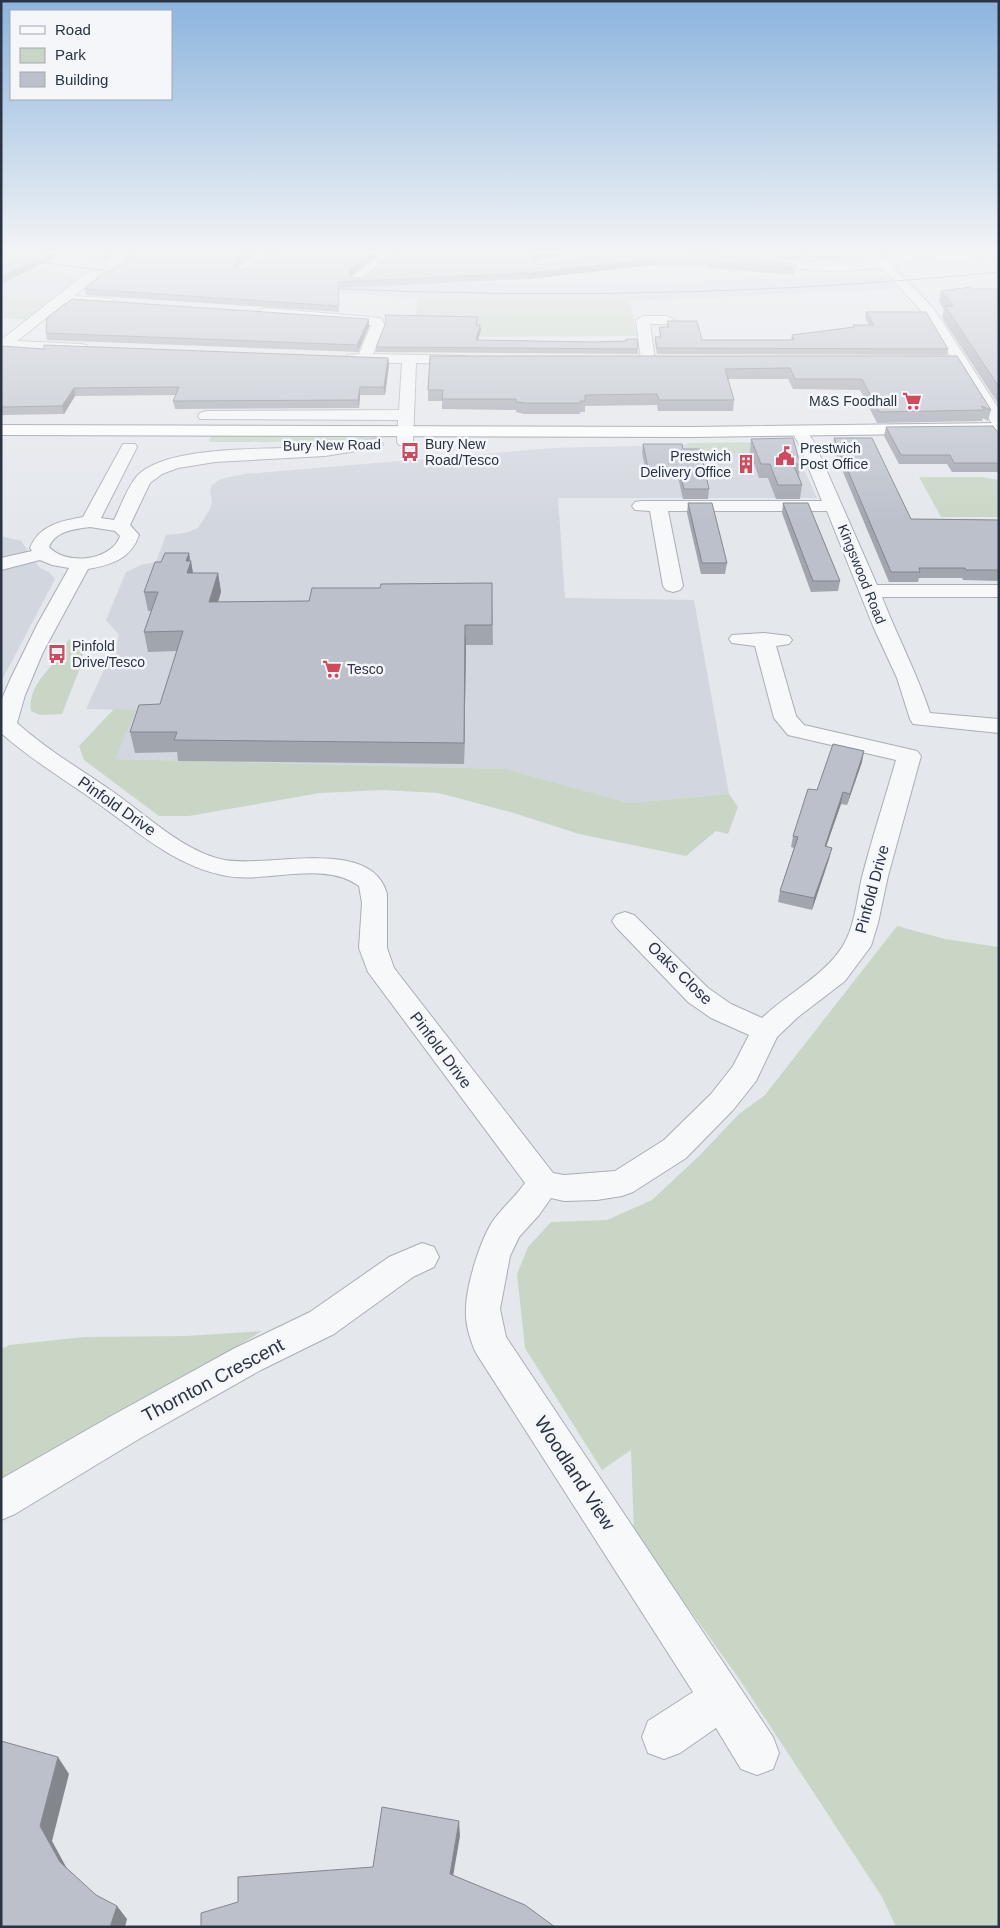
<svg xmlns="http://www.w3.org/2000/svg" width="1000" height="1928" viewBox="0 0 1000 1928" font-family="Arial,sans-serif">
	<rect width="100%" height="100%" fill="#e4e7ec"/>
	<!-- built -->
	<path fill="#d2d6de" d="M118,263L182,271L346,283L625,282L884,276L897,289L630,301L418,298L96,278Z
		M1,264L83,275L54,300L1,318Z
		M785,442L793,445L817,498H558L565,598L694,600L729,794L629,803L506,769L114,759L135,710L86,709L118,639L119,635L106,620L126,572L141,565L156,562L166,535L185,533L198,528L210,509L212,502L210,491L212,485L221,479L244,474L554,448Z
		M1,536L21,541L40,568L49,572L55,579L1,682Z"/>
	<!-- green -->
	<path fill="#c9d6c5" d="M1,297L54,300L29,320L1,318Z
		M418,298L630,301L637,336L459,337L415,322Z
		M391,434C380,441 362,439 349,440C302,442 256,442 209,442L212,435Z
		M777,442L794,450L748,453L690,454L687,443Z
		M919,477H981L999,480V517H941Z
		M69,639L82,650L83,660L62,714L40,715L31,711C28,688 46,673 59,656C63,651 65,645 69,639Z
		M114,709L136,710L115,759L506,769L629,803L729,794L738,807L728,834L716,831L686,856L579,834L517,814L439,793L383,790L320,793L189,816H159L84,760L79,746Z
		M897,926L945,939L999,947V1927H896L882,1897L740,1680L634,1532L631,1450L602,1470L525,1348L517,1274L528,1247L551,1222L607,1220L652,1200L699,1156L739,1114L765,1095Z
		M262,1331L15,1481L1,1487V1349L10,1345L84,1337L186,1336Z"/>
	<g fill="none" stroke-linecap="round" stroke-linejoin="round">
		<!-- minor casing -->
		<g stroke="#a9aeb7" stroke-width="2">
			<path id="minor" d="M118,254H134L115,266H107L105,263Z
				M259,254H274L246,274H238L236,271L238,268Z
				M383,254H398L362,283H352L351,280L352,277Z
				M696,254H736L782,260L840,263L868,262L904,254H988L986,257C970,261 937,265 924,255L892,266L934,309L999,409V427L993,425L991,422L924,314L887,273L878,268L840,271L811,270L702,258Z
				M92,271L96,272L98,275L96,278L74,296L107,298L112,299L114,302L112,305L65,303L17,341L81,344L86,345L88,348L86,351L7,349L1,351V340L88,272Z
				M265,308L381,318L385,326L373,354L466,356L471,357L473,360L471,363L466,364L416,363L413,442L411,445H399L397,442L398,420L200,419L198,416L200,413L206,411L399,410L402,363L352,362L347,361L345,358L347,355L359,354L371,325L260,315L258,312Z
				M643,316H667L674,320L667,324H650L655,360L653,363H643L641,360L636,320Z
				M799,426L805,428L814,442L877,585H999V597H882C897,636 917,673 930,713L999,719V733L913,724L910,719L897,678L873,626L827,511H668L683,586L680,590L673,592L666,590L663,586L650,511L635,510L632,506L635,502L641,501H822L798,442L791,431L793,428Z
				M375,439L381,441L383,444L381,447L325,456L215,462L178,468L162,474L150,483L130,525L139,535C131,559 111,565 88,569L43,652L25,695L17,723C46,749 80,769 112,791C145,814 185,853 225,860C268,868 372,836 387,894V948L394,968L553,1173L564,1175L615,1171L664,1140L711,1094L733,1066L749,1035L711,1018L688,1002L616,927L612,921L616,915L625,912L634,915L708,988L731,1004L762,1018C788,993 826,975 844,944C855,925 857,898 862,877C872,838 885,799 896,760L788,735L774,718L755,646L732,643L729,639L732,635L764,633L789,636L792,640L789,644L776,646L796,716L804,725L917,751L921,756L888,876L878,923L871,946L845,981L798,1017L777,1037L756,1081L733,1110L686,1158L633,1192L622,1196L597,1200L564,1201L551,1198L539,1215L519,1237L510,1256L500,1309L506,1337L773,1737L779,1753L773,1769L757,1775L741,1769L716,1728L680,1753L664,1759L648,1753L642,1737L648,1721L693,1692L476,1353C470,1340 465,1323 466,1309C466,1286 481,1236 495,1218C504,1206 516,1196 525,1183L368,972L359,948L362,903L359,886C322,859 265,885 222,875C172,864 137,831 96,802C64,779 30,759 1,733V701L10,680L37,625L69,568L52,565L40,560L1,570V558L32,551L30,548C39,525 61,521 83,517L123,444H135L137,447L101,518L114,520C121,506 127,488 137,476C166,445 266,450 307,447C330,446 352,443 375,439ZM90,527L115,531L120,536C112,561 66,566 49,547C55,531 75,529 90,527Z
				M422,1243L434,1247L439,1257L434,1267L413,1277L334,1334L261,1370L139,1439L15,1514L1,1520V1479L113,1415L235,1348L310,1312L389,1257Z"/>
		</g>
		<!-- trunk casing -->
		<g stroke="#8b94a3" stroke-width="2">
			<path id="trunk" d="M999,423V433L692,437L1,435V425L692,427Z"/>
		</g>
		<!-- minor -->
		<use href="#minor" fill="#f7f8fa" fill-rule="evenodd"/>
		<!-- trunk -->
		<use href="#trunk" fill="#fff" fill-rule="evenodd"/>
		<!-- tram -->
		<path stroke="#7d8696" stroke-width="1" d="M1,257L123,273
			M324,288C548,299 775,294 999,272"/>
	</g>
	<!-- wall -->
	<path fill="#a1a5ae" d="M74,254H114L108,259Z
		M127,254H255L237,266L236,268L237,270L246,269L267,254H380L351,276L350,278H363L392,254H569L539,259L535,262L539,265L709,254L796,264L795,270L793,275L708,268V265H653L528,279L339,288V312L86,295L85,289L127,261L126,255Z
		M754,254H845L838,261L804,256L800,259L782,258Z
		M874,254H894L881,257Z
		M972,289H999V405L942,318L944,309L939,302L941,291Z
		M866,312L948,349L947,355L657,354L655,343V337H660L659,327H667V321L702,340H791L792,335L853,328V325H869L865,318Z
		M385,315L478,317L477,325H480L481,330L478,340L591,342L626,341V339L638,349V354L376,352V347L386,323Z
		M369,319V326L358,352L47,340L46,333Z
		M1,346L44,349L388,358L389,365L385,395H360L359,408L175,409L173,401L176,395L75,396L64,414L1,415Z
		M430,356H957L991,410L988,421L983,418L982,421L877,423L860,390L793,389L788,379H728L734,400L733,411H658L657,405L585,406V412H580V414H524L516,412V410L442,409V401H428V390Z
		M886,427L999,434V472H952L947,464H899L884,436Z
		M834,438L911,519L999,520V581L963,580L962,578H919L918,582H889L833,448Z
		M751,439L800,464L799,476L802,485L800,499H776L768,478H759L750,452Z
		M643,444L683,449L709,489L708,499H683L678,477H647L642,453Z
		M688,503L727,563L725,574H701L687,513Z
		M783,503L840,581L838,591L811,592L782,513Z
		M189,553L193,573H218L221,592L218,602L309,601L380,588L492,583L493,645H466L464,764L178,761L177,752L135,753L130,732L160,704L177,651L148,652L144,632L151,611H148L144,592L161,562Z
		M862,762L847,805L841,804L826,847L829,859L812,910L778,902L780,891L794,848L791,847L793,836L817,790Z"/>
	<!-- shaded-wall -->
	<path fill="#83868d" d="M48,254H62L1,284V277Z
		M107,254H114L108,259Z
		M245,254H255L237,266L234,272V266L236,260Z
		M371,254H380L351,276L349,281V274L350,269Z
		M537,254H569L539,259L531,266V259Z
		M801,254H805L804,256L800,259Z
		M840,254H845L838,261L839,255Z
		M882,254H894L881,257Z
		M654,259L653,265L528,279V273Z
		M369,319V326L358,352L357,345Z
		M480,325L481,330L476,345V340Z
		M388,358L389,365L385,395L384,387Z
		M360,387V395L359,408L358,400Z
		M74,388L75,396L64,414L62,406Z
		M189,553L190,564L191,561L194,580L187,573L186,561Z
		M218,573L221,592L212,621L209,602Z
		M465,625L466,645L464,764V743Z
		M864,751L862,762L847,805L850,794Z
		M843,792L841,804L822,858L825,846Z
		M832,848L829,859L812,910L814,898Z
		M58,1757L69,1774L52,1841L71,1876L60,1862L40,1826Z
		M459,1821L460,1836L451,1888L450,1874Z
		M117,1906L127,1919L125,1927H110Z"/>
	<!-- building -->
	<path fill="#bbc0ca" stroke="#83868d" d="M1,254H48L1,277Z
		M127,254H245L236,260L234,266L237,270L246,269L267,254H371L350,269L349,274L350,278H363L392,254H537L531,259L539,265L609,254H709L796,264L794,268L708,262L710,259H654L528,273L338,282L339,306L85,289L101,276L136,256L126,255Z
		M971,287L972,289H999V387L945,306H954L941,291Z
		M72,299L369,319L357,345L46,333L47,318Z
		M866,312H926L948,349L657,348L655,337H661L659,327H669L667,321H697L702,340H794L792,335L854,327L853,325H874Z
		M385,315L478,317L476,325H480L476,340L591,342L626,341V339H637L638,349L376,347L386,322Z
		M44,345L388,358L384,387H360L358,400L173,401L179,387L74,388L62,406L1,407V346L44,349Z
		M430,356H957L991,410L981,406L985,410L879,412L862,379H795L790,368L725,369L734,400H659L657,394L585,395V401H580L581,403H525L516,402V399H442L443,390H428Z
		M993,426L999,434V463H954L950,455H901L886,427Z
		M793,438L800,464H793L802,485H778L770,464H761L751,439Z
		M834,438H872L911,519L999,520V570H966L965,568H919L920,572H891Z
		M643,444H682L683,449H700L709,489H684L679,468H648Z
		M688,503H712L727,563H702Z
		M783,503H808L840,581H813Z
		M165,553H189L186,561H191L187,573H218L209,602L309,601L312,588H380L381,584L492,583V625H465L464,743L174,740L177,732H130L139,705L160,704L183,631L144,632L158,592H144L155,562H161Z
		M833,744L864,751L850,794L843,792L825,846L832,848L814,898L780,891L798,837L793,836L808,789L817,790Z
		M1,1741L58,1757L40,1826L60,1862L96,1895L117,1906L110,1927H1Z
		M382,1807L459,1821L450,1874L525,1905L555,1927H201V1913L238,1902V1877L373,1867Z"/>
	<!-- sky -->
	<linearGradient id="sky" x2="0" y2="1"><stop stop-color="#8bb4dd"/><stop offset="0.48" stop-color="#f3f4f6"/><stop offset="1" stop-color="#f3f4f6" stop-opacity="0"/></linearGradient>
	<rect width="1000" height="524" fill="url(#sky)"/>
	<!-- icons -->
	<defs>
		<g id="supermarket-bare" transform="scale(1.5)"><path d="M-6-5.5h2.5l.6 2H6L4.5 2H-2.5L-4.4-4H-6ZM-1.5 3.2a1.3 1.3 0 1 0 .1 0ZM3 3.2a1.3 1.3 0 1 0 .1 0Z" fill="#d1495b" stroke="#f4f6f9" stroke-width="2.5" paint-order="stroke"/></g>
		<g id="bus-bare" transform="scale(1.5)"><path d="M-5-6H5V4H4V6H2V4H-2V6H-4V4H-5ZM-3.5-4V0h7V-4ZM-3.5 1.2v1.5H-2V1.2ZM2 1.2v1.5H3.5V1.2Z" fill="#d1495b" stroke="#f4f6f9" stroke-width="2.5" paint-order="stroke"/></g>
		<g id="civic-bare" transform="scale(1.5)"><path d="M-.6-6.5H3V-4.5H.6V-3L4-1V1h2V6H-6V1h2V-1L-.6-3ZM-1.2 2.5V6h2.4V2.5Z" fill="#d1495b" stroke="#f4f6f9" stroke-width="2.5" paint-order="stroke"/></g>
		<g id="building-bare" transform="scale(1.5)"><path d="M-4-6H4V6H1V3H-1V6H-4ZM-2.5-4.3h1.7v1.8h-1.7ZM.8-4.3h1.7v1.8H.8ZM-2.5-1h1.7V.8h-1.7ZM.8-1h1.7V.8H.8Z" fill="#d1495b" stroke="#f4f6f9" stroke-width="2.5" paint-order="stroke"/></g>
	</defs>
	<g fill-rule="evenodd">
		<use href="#supermarket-bare" x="912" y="401"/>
		<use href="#bus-bare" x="410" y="452"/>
		<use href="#civic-bare" x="785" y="456"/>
		<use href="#building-bare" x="746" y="464"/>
		<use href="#bus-bare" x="57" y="654"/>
		<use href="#supermarket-bare" x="332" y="669"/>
	</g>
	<g text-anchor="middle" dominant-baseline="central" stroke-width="5" stroke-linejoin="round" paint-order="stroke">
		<!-- far-poi labels -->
		<g font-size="14" fill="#2b3445" stroke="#f4f6f9" text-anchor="start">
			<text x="897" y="401" text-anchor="end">M&amp;S Foodhall</text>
			<text x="425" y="444">Bury New<tspan x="425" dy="16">Road/Tesco</tspan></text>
			<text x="800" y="448">Prestwich<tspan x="800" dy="16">Post Office</tspan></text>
			<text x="731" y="456" text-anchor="end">Prestwich<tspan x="731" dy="16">Delivery Office</tspan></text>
			<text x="72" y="646">Pinfold<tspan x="72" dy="16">Drive/Tesco</tspan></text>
			<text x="347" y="669">Tesco</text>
		</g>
		<!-- far-street labels -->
		<g font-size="14" fill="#2b3445" stroke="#f4f6f9">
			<text transform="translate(332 445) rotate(-1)">Bury New Road</text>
			<text transform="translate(862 574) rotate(68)">Kingswood Road</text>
		</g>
		<!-- street labels -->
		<g font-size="16" fill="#2b3445" stroke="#f4f6f9">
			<text transform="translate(117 806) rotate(35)">Pinfold Drive</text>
			<text transform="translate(872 889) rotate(-75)">Pinfold Drive</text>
			<text transform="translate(680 973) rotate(44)">Oaks Close</text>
			<text transform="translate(441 1050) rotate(53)">Pinfold Drive</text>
		</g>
		<!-- near-street labels -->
		<g font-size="19" fill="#2b3445" stroke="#f4f6f9">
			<text transform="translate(213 1380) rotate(-28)">Thornton Crescent</text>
			<text transform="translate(575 1473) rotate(57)">Woodland View</text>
		</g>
	</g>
	<!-- border -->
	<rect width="1000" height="1928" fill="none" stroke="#2b3445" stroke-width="5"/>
	<!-- legend -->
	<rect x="10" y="10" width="162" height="90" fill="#f4f6f9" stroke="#a4a8b1"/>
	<rect x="20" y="26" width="25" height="8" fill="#f7f8fa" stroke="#a4a8b1"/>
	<text x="55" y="35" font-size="15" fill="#2b3445">Road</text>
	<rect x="20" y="48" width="25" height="15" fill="#c9d6c5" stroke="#a4a8b1"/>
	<text x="55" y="60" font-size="15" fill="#2b3445">Park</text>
	<rect x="20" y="72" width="25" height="15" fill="#bbc0ca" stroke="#a4a8b1"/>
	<text x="55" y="85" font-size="15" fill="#2b3445">Building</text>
</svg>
